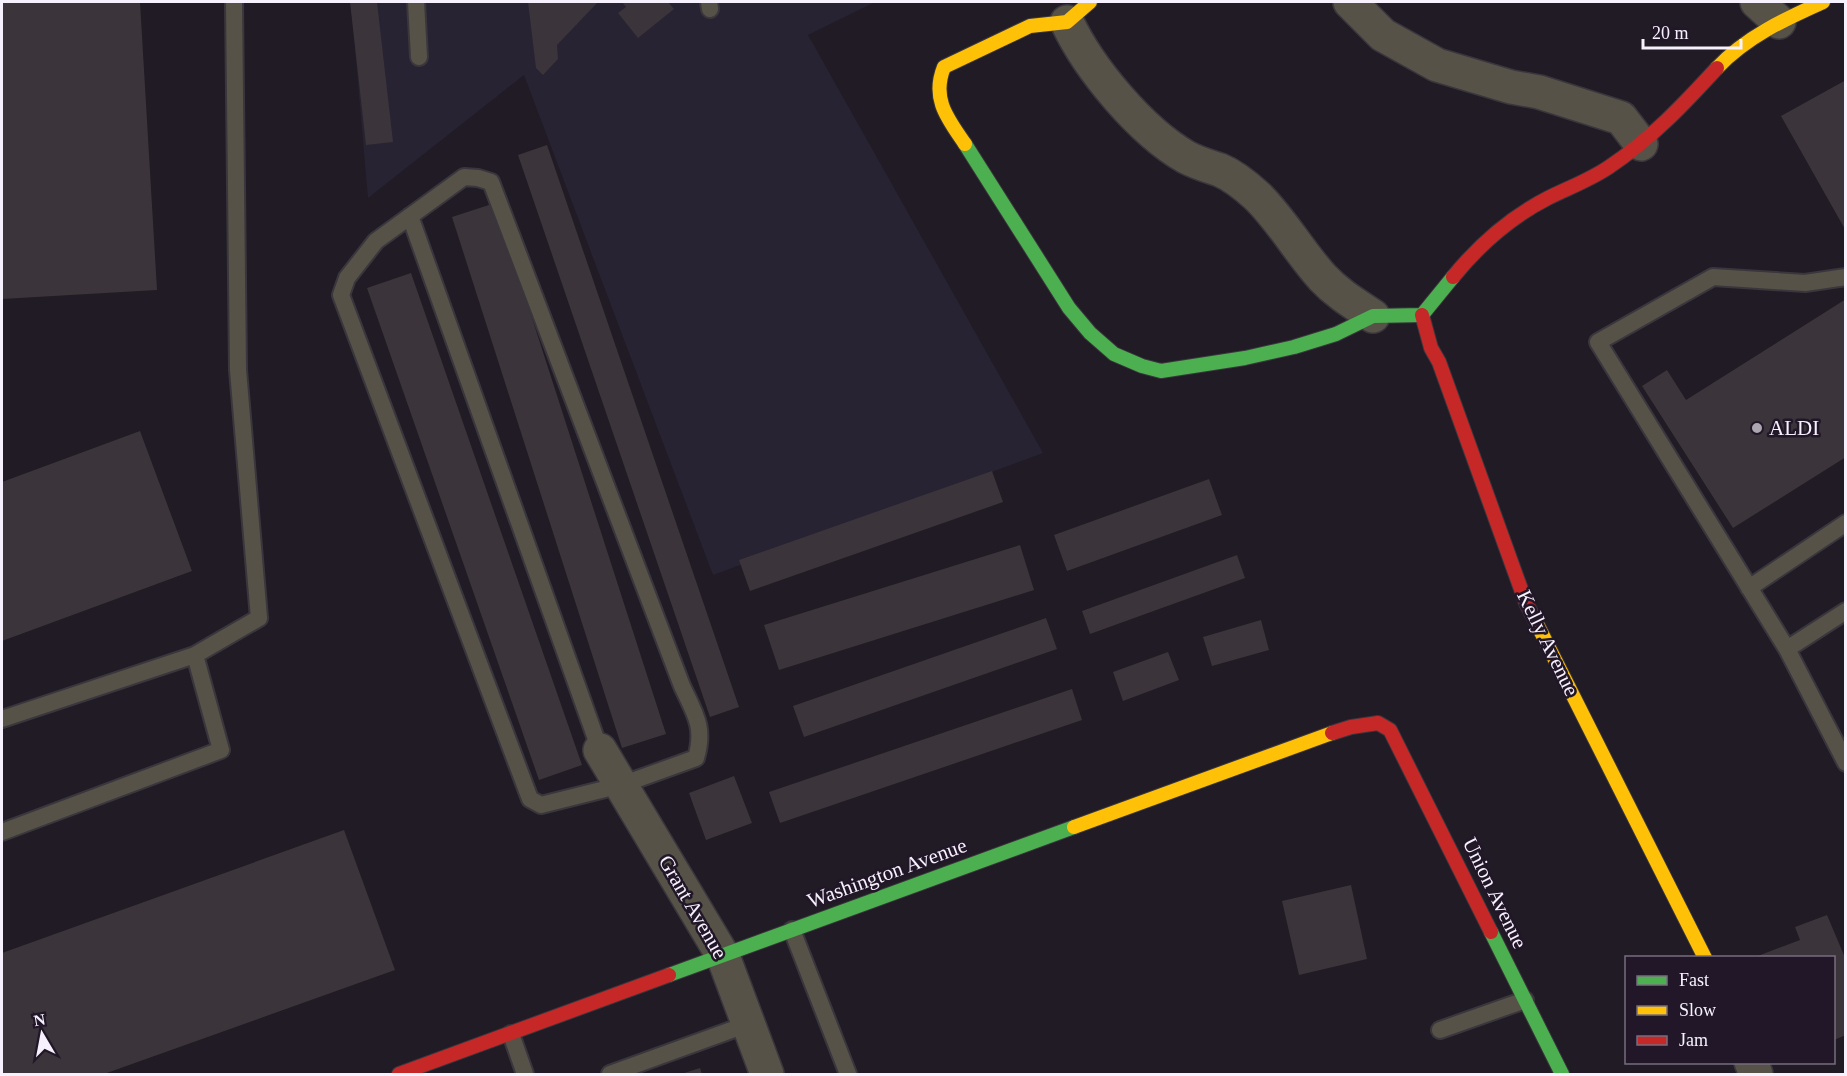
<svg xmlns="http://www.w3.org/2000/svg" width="1847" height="1076" viewBox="0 0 1847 1076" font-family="Georgia,serif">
	<rect width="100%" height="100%" fill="#201b24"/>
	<!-- industrial -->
	<path fill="#272332" d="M351,2H875L808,35L1043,453L713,575L524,75L368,198Z"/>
	<!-- building -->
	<path fill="#3b343a" d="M2,2H140L157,290L2,299Z
		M350,2H377L393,142L366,145Z
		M528,2H598L557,45L558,59L543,75L536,68Z
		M622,2H668L674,9L638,38L618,13L626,7Z
		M1846,80V231L1781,116Z
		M547,145L739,707L710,717L518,155Z
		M495,203L666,734L622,748L452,217Z
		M411,273L582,765L539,780L367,288Z
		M1846,299V457L1733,528L1642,386L1667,370L1686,400Z
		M140,431L192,571L2,641V482Z
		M992,471L1003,502L750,591L739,560Z
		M1209,479L1222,515L1067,571L1054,535Z
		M1020,545L1034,590L779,670L764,625Z
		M1237,555L1245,578L1090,634L1082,611Z
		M1046,618L1057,649L804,737L793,706Z
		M1261,620L1269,650L1212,666L1203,637Z
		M1168,652L1179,680L1123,701L1113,672Z
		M1072,689L1082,720L780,823L769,792Z
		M734,776L752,823L706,840L689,793Z
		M344,830L395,970L104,1074H2V953Z
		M1351,885L1367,959L1299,975L1282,901Z
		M1827,915L1846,960V1035L1834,1040V958L1755,957L1800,940L1795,927Z
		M700,1068L702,1074H681Z"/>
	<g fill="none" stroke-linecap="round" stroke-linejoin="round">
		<!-- lane casing -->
		<g stroke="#3a363d" stroke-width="20">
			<path id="lane" d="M416,2L419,57
				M709,2L710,9
				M464,177L478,178L491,182L682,686C695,714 705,727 696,758L621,785L541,805L530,799L341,295L347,278L376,241Z
				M410,216L600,750
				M1846,277L1805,283L1713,277L1598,342L1787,649L1846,763
				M1749,588L1846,523
				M1787,649L1846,611
				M2,719L195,655
				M2,832L221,750L195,655L259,618L238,370L234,2
				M792,930L848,1074
				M1440,1030L1525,1000
				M511,1034L525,1074
				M610,1074L748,1024"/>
		</g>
		<!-- street casing -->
		<g stroke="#3a363d" stroke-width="36">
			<path id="street" d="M1350,2L1383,35L1437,65L1511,87L1539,92L1621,118L1641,144
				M1757,2L1779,22
				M1067,22C1089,69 1141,131 1186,157C1197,163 1208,166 1220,170C1234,176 1246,186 1257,196C1281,219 1300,253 1323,278C1338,294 1355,304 1373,316
				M600,750L723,956L767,1074
				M1751,1062L1756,1074"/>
		</g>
		<!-- fast casing -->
		<g stroke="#3a363d" stroke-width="16">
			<path id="fast" d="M965,144L1069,308L1090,333L1114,354L1142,366L1161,371L1245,358L1294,347L1336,334L1373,316L1422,315L1453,277
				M1491,932L1562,1074
				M669,975L1074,827"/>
		</g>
		<!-- slow casing -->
		<g stroke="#3a363d" stroke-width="16">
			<path id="slow" d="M1717,68C1746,37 1785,19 1823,2
				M965,144C948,119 931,99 944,67L1030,26L1067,22L1090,2
				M1536,622L1705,958
				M1074,827L1332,733"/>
		</g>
		<!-- jam casing -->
		<g stroke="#3a363d" stroke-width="16">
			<path id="jam" d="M1453,277C1479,245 1511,217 1548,198C1568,188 1590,180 1609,167C1651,139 1684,104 1717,68
				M1422,315L1431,348L1439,362L1526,603L1536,622
				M1332,733L1351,727L1378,723L1390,730L1491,932
				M399,1074L669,975"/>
		</g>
		<!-- lane -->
		<use href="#lane" stroke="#575247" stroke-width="16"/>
		<!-- street -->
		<use href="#street" stroke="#575247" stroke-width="33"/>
		<!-- fast -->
		<use href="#fast" stroke="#4caf50" stroke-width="14"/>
		<!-- slow -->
		<use href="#slow" stroke="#ffc107" stroke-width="14"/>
		<!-- jam -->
		<use href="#jam" stroke="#c62828" stroke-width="14"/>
	</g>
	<!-- markers -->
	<circle fill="#aca6b1" stroke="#211728" stroke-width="2" cx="1757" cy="428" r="6"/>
	<g text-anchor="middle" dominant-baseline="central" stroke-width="5" stroke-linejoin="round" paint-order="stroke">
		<!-- poi labels -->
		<g font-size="21" fill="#f7f1fd" stroke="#211728" text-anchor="start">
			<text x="1769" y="428">ALDI</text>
		</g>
		<!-- street labels -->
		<g font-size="21" fill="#f7f1fd" stroke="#211728">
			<text transform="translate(1548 643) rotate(64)">Kelly Avenue</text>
			<text transform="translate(887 873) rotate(-20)">Washington Avenue</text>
			<text transform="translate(1495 893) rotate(64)">Union Avenue</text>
			<text transform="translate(693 907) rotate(60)">Grant Avenue</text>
		</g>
	</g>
	<!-- border -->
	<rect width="1847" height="1076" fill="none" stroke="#f7f1fd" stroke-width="6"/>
	<!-- legend -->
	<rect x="1625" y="956" width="210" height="108" fill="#211728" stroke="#776e7d" stroke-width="1.5"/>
	<rect x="1637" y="976" width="30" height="9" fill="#4caf50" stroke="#776e7d" stroke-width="1.5"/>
	<text x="1679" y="986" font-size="18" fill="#f7f1fd">Fast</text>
	<rect x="1637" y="1006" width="30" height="9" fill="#ffc107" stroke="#776e7d" stroke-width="1.5"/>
	<text x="1679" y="1016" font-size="18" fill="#f7f1fd">Slow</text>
	<rect x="1637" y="1036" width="30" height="9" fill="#c62828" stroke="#776e7d" stroke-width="1.5"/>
	<text x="1679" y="1046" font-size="18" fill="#f7f1fd">Jam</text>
	<!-- north arrow -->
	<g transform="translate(42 1034) rotate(350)" stroke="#211728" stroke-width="4.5" paint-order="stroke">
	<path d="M0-4.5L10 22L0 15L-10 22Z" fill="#f7f1fd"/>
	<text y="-9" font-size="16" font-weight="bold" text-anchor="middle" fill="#f7f1fd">N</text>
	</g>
	<!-- scale -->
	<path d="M1643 39v9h98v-9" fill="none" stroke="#f7f1fd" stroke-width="3"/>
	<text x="1652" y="39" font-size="18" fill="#f7f1fd" stroke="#211728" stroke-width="4.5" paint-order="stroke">20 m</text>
</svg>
